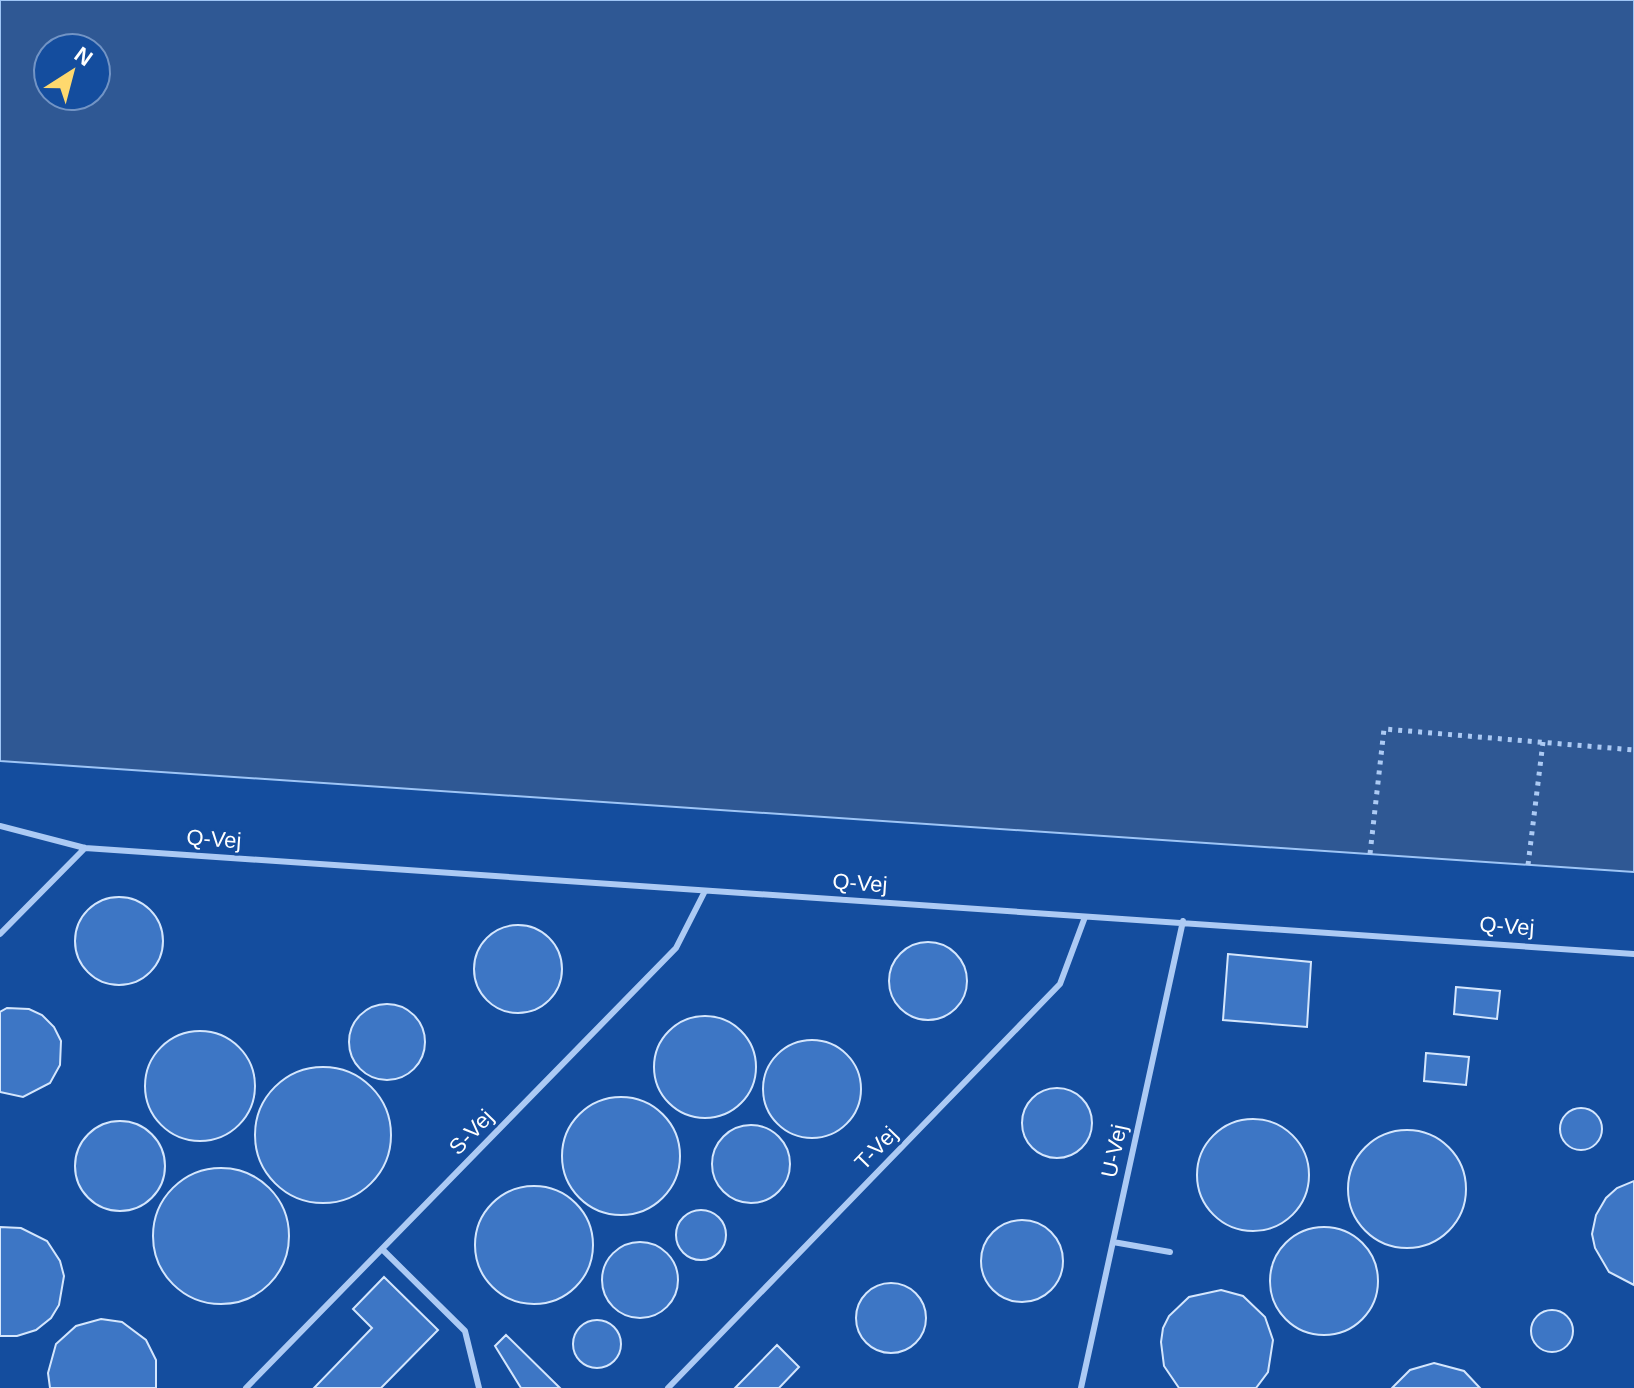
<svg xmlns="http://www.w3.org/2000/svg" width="1634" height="1388" viewBox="0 0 1634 1388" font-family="Helvetica,sans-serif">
	<rect width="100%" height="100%" fill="#144d9e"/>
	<!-- water -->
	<path fill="#2f5894" stroke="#9ec5f6" stroke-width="2" fill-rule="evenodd" d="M0,0H1634V872L0,761ZM48,48H96V96H48Z"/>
	<!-- building -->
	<path fill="#3d76c5" stroke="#d4e6fd" stroke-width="2" d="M75 941a44 44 0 1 1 88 0a44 44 0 1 1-88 0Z
		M474 969a44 44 0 1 1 88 0a44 44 0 1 1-88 0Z
		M889 981a39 39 0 1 1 78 0a39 39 0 1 1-78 0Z
		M1228,954L1311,962L1307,1027L1223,1020Z
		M1456,987L1500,991L1497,1019L1454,1014Z
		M349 1042a38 38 0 1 1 76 0a38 38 0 1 1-76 0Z
		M7,1008L29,1009L42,1015L54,1027L61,1041L60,1065L50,1083L23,1097L0,1092V1012Z
		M654 1067a51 51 0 1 1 102 0a51 51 0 1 1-102 0Z
		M145 1086a55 55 0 1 1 110 0a55 55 0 1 1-110 0Z
		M763 1089a49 49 0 1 1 98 0a49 49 0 1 1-98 0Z
		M1426,1053L1469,1057L1466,1085L1424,1081Z
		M255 1135a68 68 0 1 1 136 0a68 68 0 1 1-136 0Z
		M1022 1123a35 35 0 1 1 70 0a35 35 0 1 1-70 0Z
		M562 1156a59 59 0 1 1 118 0a59 59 0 1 1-118 0Z
		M1560 1129a21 21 0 1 1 42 0a21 21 0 1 1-42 0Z
		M1197 1175a56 56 0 1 1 112 0a56 56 0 1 1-112 0Z
		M75 1166a45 45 0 1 1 90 0a45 45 0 1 1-90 0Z
		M712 1164a39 39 0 1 1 78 0a39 39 0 1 1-78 0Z
		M1348 1189a59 59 0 1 1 118 0a59 59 0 1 1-118 0Z
		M153 1236a68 68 0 1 1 136 0a68 68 0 1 1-136 0Z
		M1634,1181V1285L1609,1272L1595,1248L1592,1234L1596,1215L1606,1198L1617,1188Z
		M475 1245a59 59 0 1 1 118 0a59 59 0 1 1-118 0Z
		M676 1235a25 25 0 1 1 50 0a25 25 0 1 1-50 0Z
		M981 1261a41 41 0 1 1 82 0a41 41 0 1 1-82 0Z
		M1270 1281a54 54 0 1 1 108 0a54 54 0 1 1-108 0Z
		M0,1227L21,1228L47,1241L60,1261L64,1276L59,1305L51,1318L36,1330L17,1336H0Z
		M602 1280a38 38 0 1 1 76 0a38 38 0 1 1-76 0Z
		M384,1277L438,1330L381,1388H314L372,1328L353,1309Z
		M856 1318a35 35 0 1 1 70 0a35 35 0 1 1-70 0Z
		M1221,1290L1243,1296L1265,1317L1273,1340L1268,1372L1256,1388H1179L1164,1366L1161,1342L1163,1328L1169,1316L1189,1297Z
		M1531 1331a21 21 0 1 1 42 0a21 21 0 1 1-42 0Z
		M101,1319L122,1322L146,1340L156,1360V1388H50L48,1373L56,1344L76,1326Z
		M573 1344a24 24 0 1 1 48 0a24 24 0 1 1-48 0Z
		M506,1335L560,1388H521L495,1346Z
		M777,1345L799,1367L779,1388H735Z
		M1434,1363L1464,1371L1480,1388H1392L1410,1370Z"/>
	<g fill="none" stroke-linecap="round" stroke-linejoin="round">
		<!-- path -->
		<path stroke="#accaf4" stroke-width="5" stroke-dasharray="4 6" stroke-linecap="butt" d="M1370,854L1384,729L1634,750
			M1528,865L1543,742"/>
		<!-- service -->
		<path stroke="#accaf4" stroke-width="6" d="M0,826L85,848L1634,954
			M0,934L85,848
			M1113,1242L1170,1252
			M382,1249L465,1331L479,1388
			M246,1388L676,948L705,891
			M668,1388L1060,984L1085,917
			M1081,1388L1183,921"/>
	</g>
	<g text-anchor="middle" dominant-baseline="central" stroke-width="6" stroke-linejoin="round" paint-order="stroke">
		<!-- street labels -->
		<g font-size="22" fill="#fff" stroke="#144d9e">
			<text transform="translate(214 839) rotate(4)">Q-Vej</text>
			<text transform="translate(860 883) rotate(4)">Q-Vej</text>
			<text transform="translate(1507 926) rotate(4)">Q-Vej</text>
			<text transform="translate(471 1132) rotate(-46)">S-Vej</text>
			<text transform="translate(876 1148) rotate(-46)">T-Vej</text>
			<text transform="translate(1114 1151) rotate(-78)">U-Vej</text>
		</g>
	</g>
	<!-- north arrow -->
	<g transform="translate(72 72) rotate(36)"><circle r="38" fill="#144d9e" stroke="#7294c5" stroke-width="2"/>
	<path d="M0-6L14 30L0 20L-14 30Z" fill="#ffd96e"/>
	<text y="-12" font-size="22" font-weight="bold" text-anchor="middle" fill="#ffffff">N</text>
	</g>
</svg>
